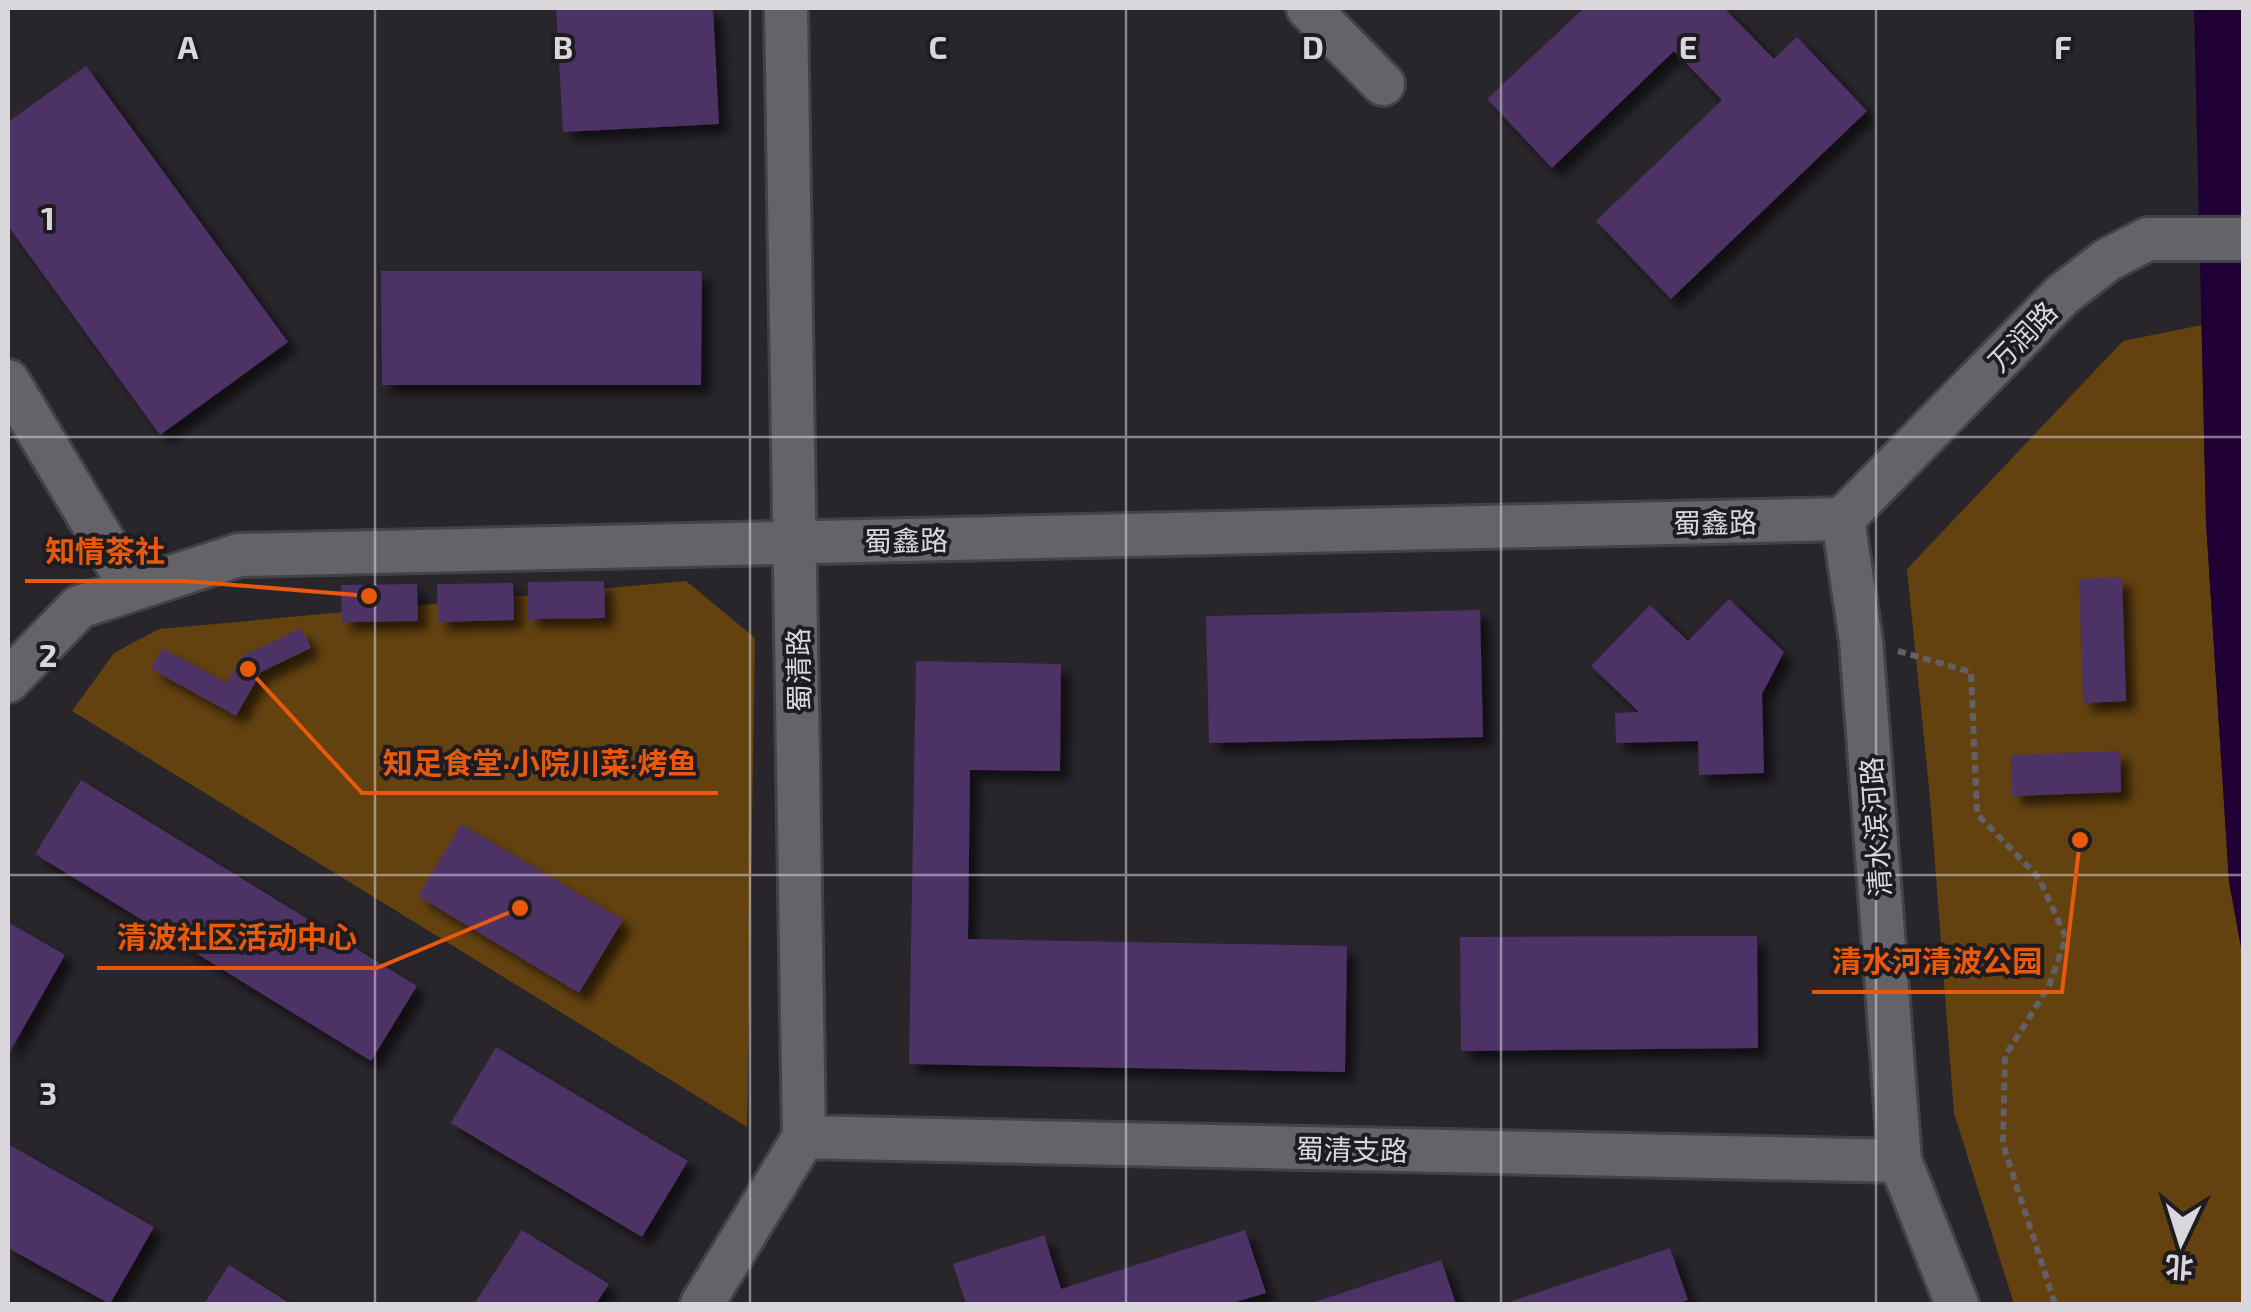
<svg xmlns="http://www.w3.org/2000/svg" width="2251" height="1312" viewBox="0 0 2251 1312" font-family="'Exo 2','Noto Sans SC',sans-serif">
	<defs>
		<filter id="shadow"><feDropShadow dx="9" dy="9" stdDeviation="5" flood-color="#0009"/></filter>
	</defs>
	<rect width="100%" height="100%" fill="#28252b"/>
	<!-- green -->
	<path fill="#63420f" d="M2202,325L2206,522L2229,882L2244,959L2243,1304H2014L1954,1113L1930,798L1907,569L2123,341Z
		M686,581L755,638L747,1127L72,711L114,653L159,629Z"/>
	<!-- water -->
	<path fill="#200034" d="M2194,8H2243V959L2229,882L2206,522Z"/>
	<!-- building -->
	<path fill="#4e3066" filter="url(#shadow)" d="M556,8H713L719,124L563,132Z
		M1584,8H1724L1774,59L1797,37L1867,111L1671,299L1596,221L1722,100L1674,51L1552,168L1487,99Z
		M86,66L288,342L160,435L8,226V122Z
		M381,271H702L701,385H382Z
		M2122,577L2126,701L2083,703L2079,579Z
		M604,581L605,618L528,619V582Z
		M513,583L514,620L438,622L437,584Z
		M417,584L418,621L342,622L341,585Z
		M1729,599L1784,652L1762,694L1764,773L1699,775L1698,741L1616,743L1615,713L1639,712L1591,666L1650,605L1688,641Z
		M1480,610L1483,737L1209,743L1206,616Z
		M301,628L311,648L261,672L236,716L151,669L162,648L227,683L242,656Z
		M916,661L1061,664L1060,771L970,770L968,939L1347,946L1345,1072L909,1064Z
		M2120,751L2121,792L2012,796L2011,755Z
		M81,780L417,986L371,1061L35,854Z
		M461,824L623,920L579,993L418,896Z
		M8,922L65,955L8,1055Z
		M1757,936L1758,1048L1461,1051L1460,937Z
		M496,1047L688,1161L642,1237L451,1123Z
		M8,1144L154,1227L110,1304L8,1248Z
		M522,1230L609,1284L596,1304H474Z
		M1245,1230L1266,1293L1229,1304H966L953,1264L1044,1235L1061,1289Z
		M1670,1248L1688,1300L1675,1304H1503Z
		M1441,1260L1456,1304H1309Z
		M229,1265L291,1304H204Z"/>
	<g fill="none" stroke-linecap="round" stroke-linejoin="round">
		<!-- minor casing -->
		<g stroke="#454247" stroke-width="48">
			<path id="minor" d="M1308,8L1383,84
				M8,381L132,589
				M1843,519L1861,641L1900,1161L1957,1304
				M1843,519L2061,296L2107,260L2148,239H2244
				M8,681L79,607L239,555L1843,519
				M804,1137L1900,1161
				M702,1304L804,1137L786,8"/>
		</g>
		<!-- path -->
		<path stroke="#625f65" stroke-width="6" stroke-dasharray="8 5" stroke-linecap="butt" d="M1898,651L1971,672L1977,814L2039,878L2066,938L2049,986L2005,1056L2003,1144L2055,1304"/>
		<!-- minor -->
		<use href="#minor" stroke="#656268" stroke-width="42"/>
	</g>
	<!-- grid -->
	<path fill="none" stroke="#d9d7db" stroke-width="2.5" stroke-opacity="0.55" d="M375,8V1304M750,8V1304M1126,8V1304M1501,8V1304M1876,8V1304M8,437H2244M8,875H2244"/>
	<g text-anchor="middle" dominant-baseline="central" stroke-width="8" stroke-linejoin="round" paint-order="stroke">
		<!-- street labels -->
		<g font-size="28" fill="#d9d7db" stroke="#1e1c21">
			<text transform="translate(2022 336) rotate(-46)">万润路</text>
			<text transform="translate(1715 522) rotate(-1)">蜀鑫路</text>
			<text transform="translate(906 540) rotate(-1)">蜀鑫路</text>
			<text transform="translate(798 670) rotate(-91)">蜀清路</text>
			<text transform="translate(1875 827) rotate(-94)">清水滨河路</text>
			<text transform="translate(1352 1149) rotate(1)">蜀清支路</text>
		</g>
	</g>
	<g font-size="32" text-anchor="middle" font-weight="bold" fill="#d9d7db" stroke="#1e1c21" stroke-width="8" stroke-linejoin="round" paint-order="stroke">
		<text x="188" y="59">A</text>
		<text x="563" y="59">B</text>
		<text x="938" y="59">C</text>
		<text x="1313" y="59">D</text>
		<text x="1688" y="59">E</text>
		<text x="2063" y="59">F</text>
		<text x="48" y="230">1</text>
		<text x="48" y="667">2</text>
		<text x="48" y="1105">3</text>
	</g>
	<!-- callouts -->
	<path fill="none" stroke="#e8590c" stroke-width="4" d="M369 596L185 581H25M248 669L362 793H718M520 908L377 968H97M2080 840L2062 992H1812"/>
	<g fill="#e8590c" stroke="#1e1c21" stroke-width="4">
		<circle cx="369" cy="596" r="10"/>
		<circle cx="248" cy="669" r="10"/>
		<circle cx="520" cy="908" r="10"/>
		<circle cx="2080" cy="840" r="10"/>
	</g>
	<g font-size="30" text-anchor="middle" font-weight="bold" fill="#e8590c" stroke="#1e1c21" stroke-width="8" stroke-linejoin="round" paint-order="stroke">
		<text x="105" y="562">知情茶社</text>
		<text x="540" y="774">知足食堂·小院川菜·烤鱼</text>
		<text x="237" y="948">清波社区活动中心</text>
		<text x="1937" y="972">清水河清波公园</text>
	</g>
	<!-- border -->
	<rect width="2251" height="1312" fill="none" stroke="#d9d7db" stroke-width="20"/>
	<!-- north arrow -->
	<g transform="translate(2181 1242) rotate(184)" stroke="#1e1c21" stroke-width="8" paint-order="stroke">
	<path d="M0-8L18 38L0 25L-18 38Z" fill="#d9d7db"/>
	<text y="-15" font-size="28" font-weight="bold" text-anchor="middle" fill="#d9d7db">北</text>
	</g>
</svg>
